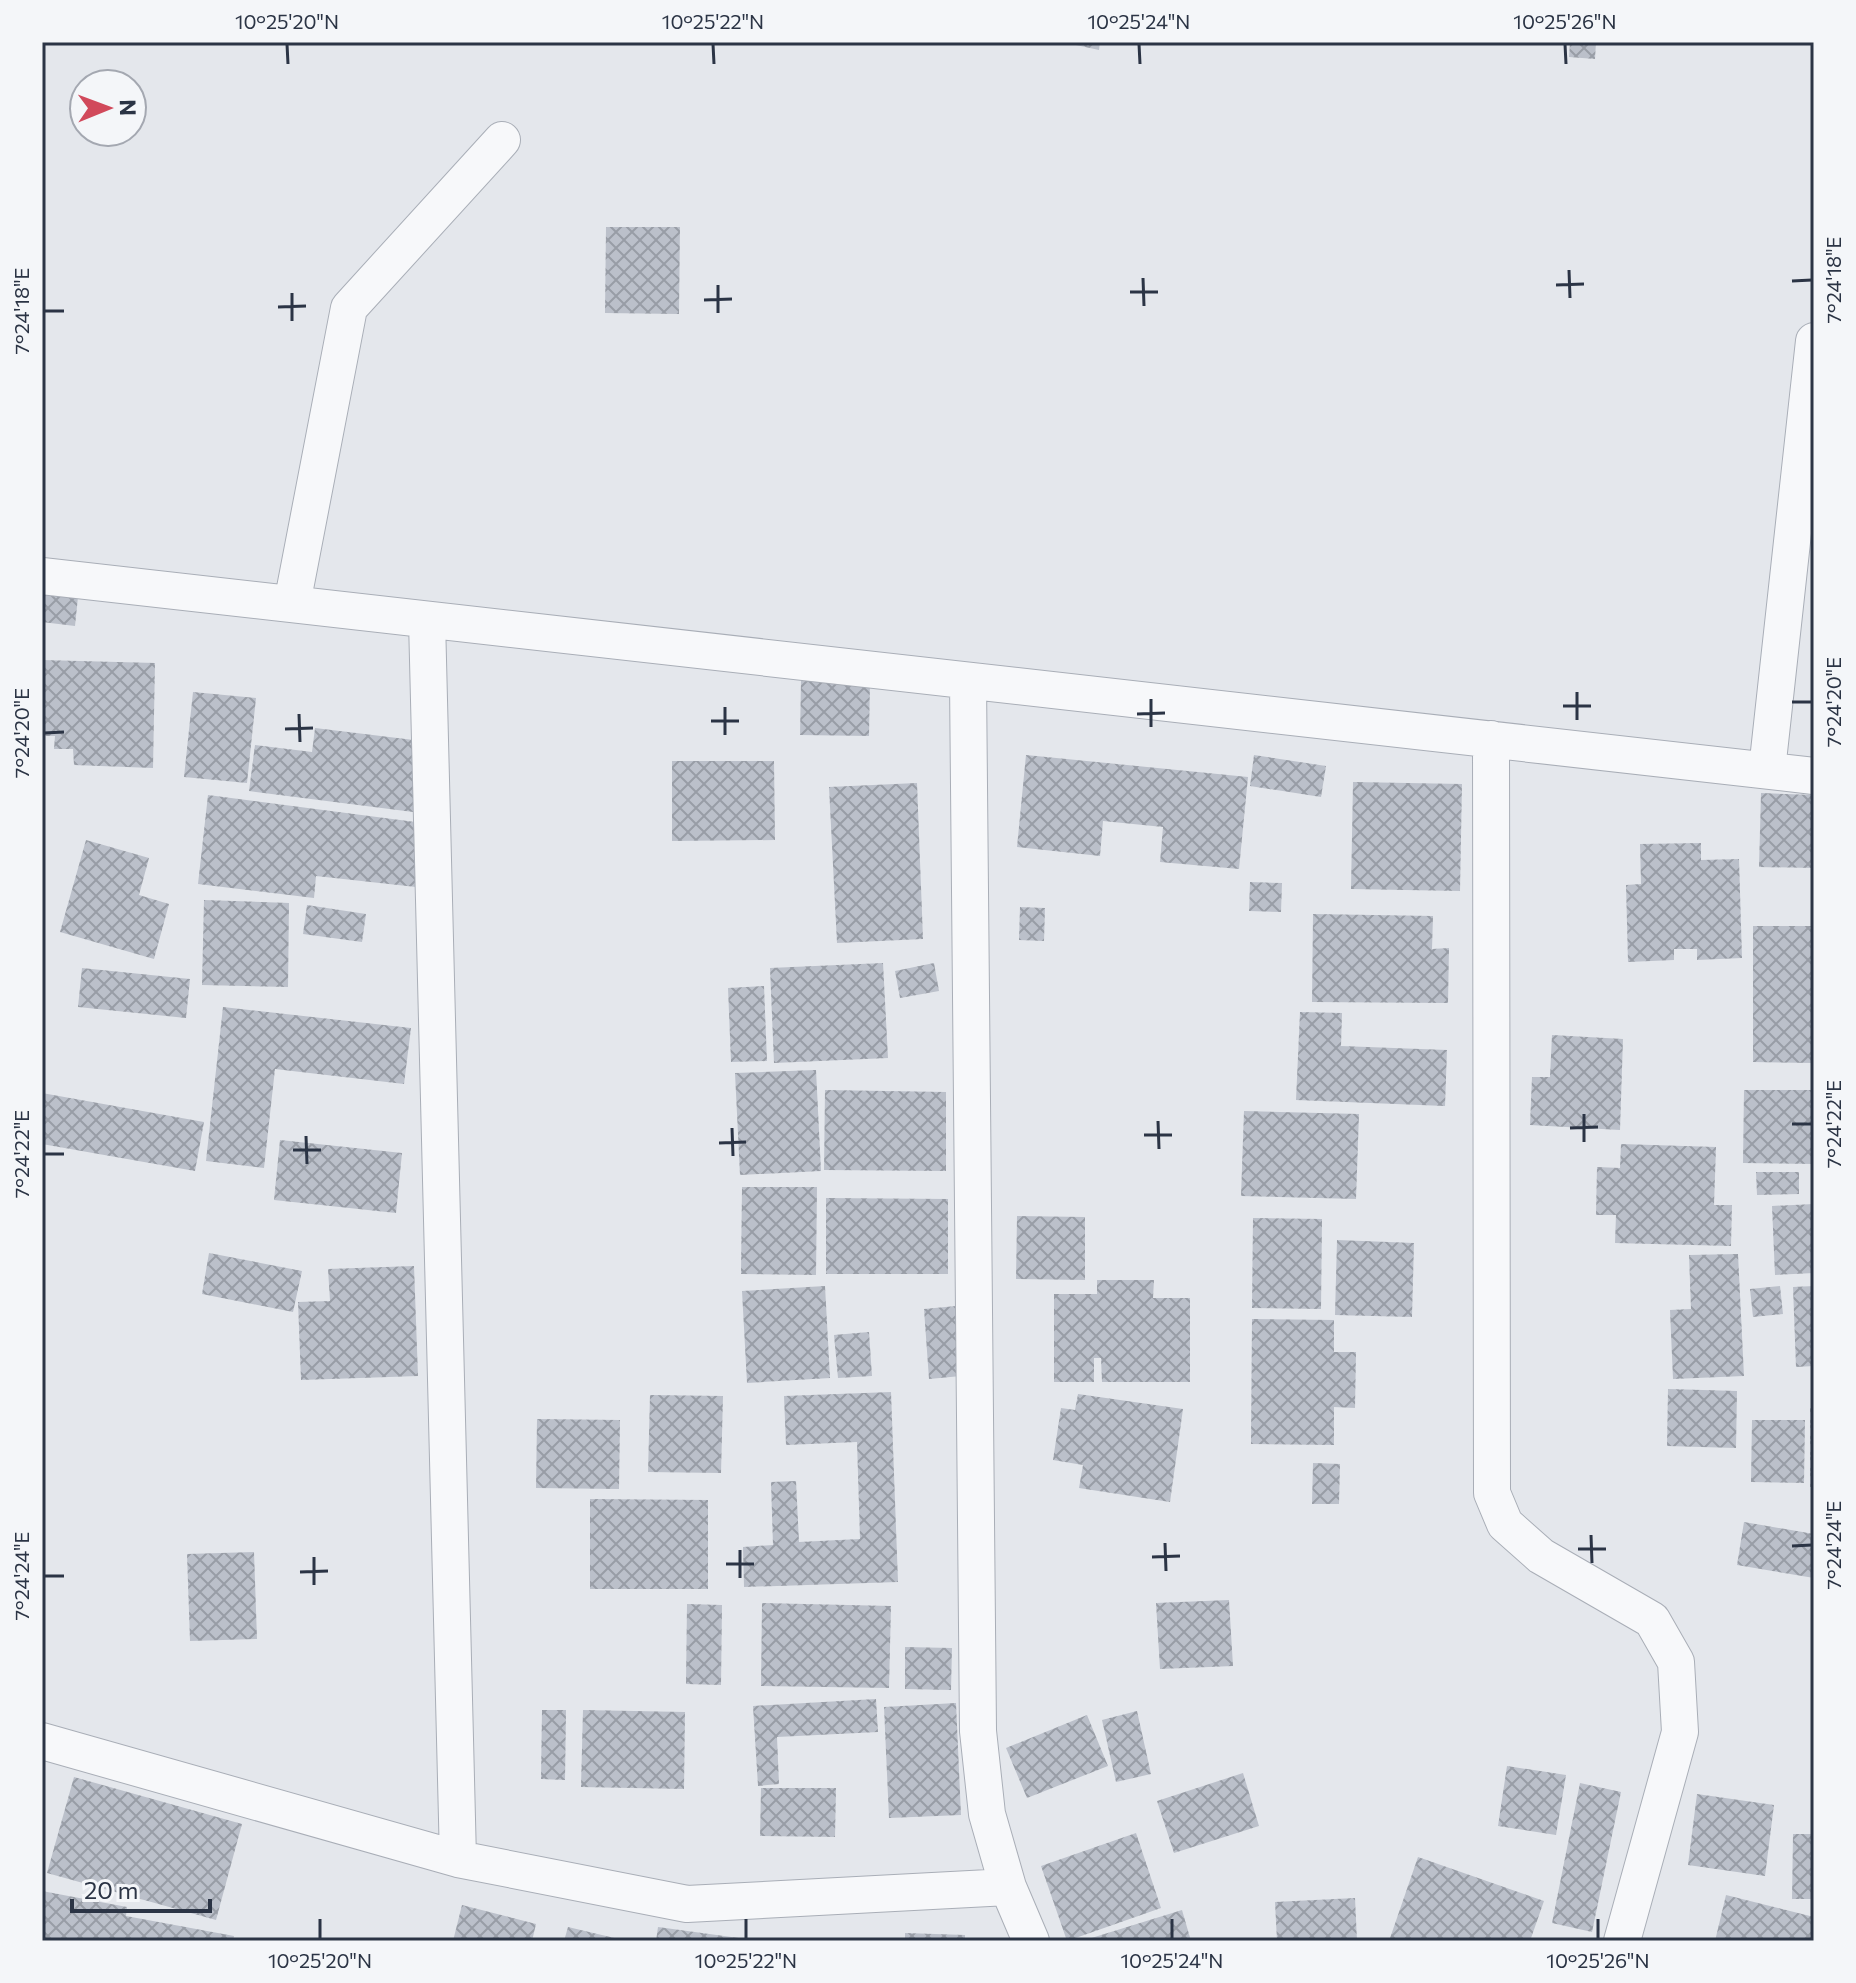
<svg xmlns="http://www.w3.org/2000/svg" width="1856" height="1983" viewBox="0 0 1856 1983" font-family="Commissioner,sans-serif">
	<defs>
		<pattern id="building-cross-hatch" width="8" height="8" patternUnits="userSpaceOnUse" patternTransform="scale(2)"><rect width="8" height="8" fill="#bbc0ca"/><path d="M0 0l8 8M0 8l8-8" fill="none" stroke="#989da6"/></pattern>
	</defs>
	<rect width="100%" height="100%" fill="#e4e7ec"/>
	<!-- building -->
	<path fill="url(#building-cross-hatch)" d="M1062,42H1100L1099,50Z
		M1570,42H1596L1595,59L1569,57Z
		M606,227H680L679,314L605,313Z
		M42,583L79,587L75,626L42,622Z
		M42,660L155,663L153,768L74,765L73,749H54L55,736H42Z
		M801,680L870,681L869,736L800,735Z
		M193,692L256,698L247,783L184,777Z
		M315,728L422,741L413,812L249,791L255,745L312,752Z
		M1026,755L1248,777L1239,869L1160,862L1163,827L1103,821L1100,856L1017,847Z
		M1254,755L1326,766L1321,797L1250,786Z
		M672,761H774L775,840L672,841Z
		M1353,782L1462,784L1460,891L1351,889Z
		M917,783L923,939L837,943L829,787Z
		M1761,793L1814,795V868L1759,867Z
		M208,795L423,823L416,887L316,876L314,898L198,884Z
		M86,840L149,858L139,895L169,904L154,959L60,932Z
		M1701,843V860L1739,859L1742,958L1697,960V949H1674V960L1628,962L1626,885L1641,884L1640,844Z
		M1250,882L1282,883L1281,912L1249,911Z
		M204,900L289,903L288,987L202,985Z
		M307,905L366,914L362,942L303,934Z
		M1020,907L1045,908L1044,941L1019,940Z
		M1313,914L1433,916L1432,949L1449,948L1448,1003L1312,1002Z
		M1753,926H1814V1063L1753,1062Z
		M883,963L888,1058L774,1063L770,968Z
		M934,963L939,991L900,998L895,971Z
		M82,968L190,979L186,1018L78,1007Z
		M764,986L767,1061L731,1062L728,988Z
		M223,1007L411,1028L404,1084L275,1069L264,1168L206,1161Z
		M1300,1012L1342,1013L1341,1046L1447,1050L1445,1106L1296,1100Z
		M1552,1035L1623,1039L1620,1130L1530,1125L1532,1077H1550Z
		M816,1070L821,1171L740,1175L735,1073Z
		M825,1090L946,1092V1171L824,1170Z
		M1744,1090H1814V1164L1743,1163Z
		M42,1093L204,1122L195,1171L42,1144Z
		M1244,1111L1359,1114L1356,1199L1241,1196Z
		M280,1140L402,1153L396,1213L274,1200Z
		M1621,1144L1716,1147L1714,1205H1732L1731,1246L1615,1243L1616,1215H1596L1597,1167L1620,1168Z
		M1756,1172H1799V1194L1757,1195Z
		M742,1187H817L816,1275L741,1274Z
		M826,1198L948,1199V1274H826Z
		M1814,1204V1273L1775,1275L1772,1206Z
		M1017,1216L1085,1217V1280L1016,1279Z
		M1253,1218L1322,1219L1321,1309L1252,1308Z
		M1337,1240L1414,1243L1412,1317L1335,1315Z
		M209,1253L302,1271L293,1312L202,1294Z
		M1738,1254L1744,1376L1673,1379L1670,1310L1691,1309L1689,1255Z
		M414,1266L418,1376L301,1380L298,1302L330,1301L328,1269Z
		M1097,1280H1154L1153,1298H1190V1382H1102L1101,1358H1094V1382H1054V1294H1097Z
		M825,1286L830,1378L747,1383L742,1291Z
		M1780,1286L1783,1314L1753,1317L1750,1289Z
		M1814,1286V1366L1796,1367L1793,1287Z
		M956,1306L961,1376L929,1379L924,1309Z
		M1252,1319L1334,1320V1352H1356L1355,1408L1334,1407V1445L1251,1444Z
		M869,1332L872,1376L838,1378L834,1335Z
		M1668,1389L1737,1391L1736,1448L1667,1446Z
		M891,1392L898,1582L744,1587L743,1547L773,1545L771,1482L796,1481L799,1542L860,1539L857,1442L786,1445L784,1396Z
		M1078,1394L1183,1409L1170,1502L1079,1488L1083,1465L1053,1460L1061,1408L1075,1410Z
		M650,1395L723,1396L721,1473L648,1472Z
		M1810,1408H1814V1487H1810Z
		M537,1419L620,1420L619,1489L536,1488Z
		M1752,1420H1805L1804,1483L1751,1482Z
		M1313,1463L1340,1464L1339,1504H1312Z
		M590,1499L708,1500V1589H590Z
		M1744,1522L1814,1534V1578L1737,1565Z
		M254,1552L257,1639L190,1641L187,1554Z
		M1229,1600L1233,1666L1160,1669L1156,1603Z
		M762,1603L891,1606L889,1688L761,1686Z
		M687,1604L722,1605L721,1685L686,1684Z
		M905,1647L952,1648L951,1690L905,1689Z
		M876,1699L878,1732L777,1737L779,1784L758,1786L753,1706Z
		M956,1703L961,1815L889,1818L884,1707Z
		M542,1710H566L565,1780L541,1779Z
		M583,1710L685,1712L684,1789L581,1787Z
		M1137,1711L1151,1774L1116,1782L1102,1720Z
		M1087,1715L1108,1766L1027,1798L1006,1748Z
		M1507,1766L1566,1775L1556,1835L1498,1826Z
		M1243,1773L1259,1826L1174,1853L1157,1801Z
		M74,1777L242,1824L216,1920L47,1873Z
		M1580,1783L1621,1792L1592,1932L1552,1923Z
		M761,1788H836L835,1837L760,1836Z
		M1697,1794L1774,1805L1765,1876L1688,1865Z
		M1136,1833L1161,1908L1067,1941L1041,1866Z
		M1793,1834H1814V1899H1792Z
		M1418,1857L1544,1901L1530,1941H1389Z
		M42,1891L127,1907L126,1916L234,1936L233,1941H42Z
		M1726,1895L1814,1917V1941H1715Z
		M1355,1898L1357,1941H1277L1275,1902Z
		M462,1905L536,1924L532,1941H453Z
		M1182,1910L1191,1941H1085V1940Z
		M568,1927L623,1940V1941H564Z
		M658,1927L746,1939L745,1941H656Z
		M905,1933L965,1935V1941H905Z"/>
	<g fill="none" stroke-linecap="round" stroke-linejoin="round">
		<!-- street casing -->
		<g stroke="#a9aeb7" stroke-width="38">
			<path id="street" d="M42,576L1814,776
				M292,604L349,308L502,140
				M427,620L458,1859
				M968,681L978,1731L987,1814L1008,1887L1031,1941
				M1491,739L1492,1493L1505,1524L1541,1556L1652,1620L1676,1662L1680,1732L1622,1941
				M1767,770L1814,341
				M42,1741L458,1859L687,1904L1008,1887"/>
		</g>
		<!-- street -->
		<use href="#street" stroke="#f7f8fa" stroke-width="36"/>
	</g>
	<!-- ticks -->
	<path fill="none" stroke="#2b3445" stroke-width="3" d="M287,44L288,64M713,44L714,64M1139,44L1140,64M1565,44L1566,64M1569,270L1570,298M1143,278L1144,306M1792,281L1812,280M718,285V313M1556,285L1584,284M1130,292H1158M292,293V321M704,300L732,299M278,307L306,306M44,311H64M1577,692V720M1151,699V727M1792,702H1812M1563,706H1591M725,707V735M299,714L300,742M1137,714L1165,713M711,721H739M285,729L313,728M44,733L64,732M1584,1114V1142M1158,1121L1159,1149M1792,1124H1812M732,1128L733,1156M1570,1128L1598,1127M1144,1135H1172M306,1136L307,1164M719,1143L746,1142M293,1150H321M44,1154H64M1591,1535L1592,1563M1165,1543L1166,1571M1792,1546L1812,1545M1578,1549H1606M740,1550V1578M314,1557V1585M1152,1557L1180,1556M726,1564H754M300,1572L328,1571M44,1576H64M320,1919V1939M746,1919V1939M1172,1919V1939M1598,1919V1939"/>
	<!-- border -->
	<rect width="1856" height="1983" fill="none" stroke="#f4f6f9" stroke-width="88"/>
	<!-- north arrow -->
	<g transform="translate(108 108) rotate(89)"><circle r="38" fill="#f4f6f9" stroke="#a4a8b1" stroke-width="2"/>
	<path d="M0-6L14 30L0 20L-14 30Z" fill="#d1495b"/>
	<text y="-12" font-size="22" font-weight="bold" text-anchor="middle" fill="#2b3445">N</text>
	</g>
	<!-- scale -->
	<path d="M72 1899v12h138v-12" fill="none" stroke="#2b3445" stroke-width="4"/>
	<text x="84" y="1899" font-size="24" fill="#2b3445" stroke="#f4f6f9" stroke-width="6" paint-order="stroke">20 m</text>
	<rect x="44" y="44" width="1768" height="1895" fill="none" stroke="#2b3445" stroke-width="3"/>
	<g font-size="20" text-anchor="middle" fill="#2b3445">
		<text x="287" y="29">10°25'20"N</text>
		<text x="713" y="29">10°25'22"N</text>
		<text x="1139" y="29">10°25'24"N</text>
		<text x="1565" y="29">10°25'26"N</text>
		<text transform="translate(1834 280) rotate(-90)" y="7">7°24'18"E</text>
		<text transform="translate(22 311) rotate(-90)" y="7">7°24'18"E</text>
		<text transform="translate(1834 702) rotate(-90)" y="7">7°24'20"E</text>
		<text transform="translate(22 733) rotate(-90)" y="7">7°24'20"E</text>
		<text transform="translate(1834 1124) rotate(-90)" y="7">7°24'22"E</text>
		<text transform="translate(22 1154) rotate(-90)" y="7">7°24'22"E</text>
		<text transform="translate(1834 1545) rotate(-90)" y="7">7°24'24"E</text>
		<text transform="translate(22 1576) rotate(-90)" y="7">7°24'24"E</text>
		<text x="320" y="1968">10°25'20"N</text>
		<text x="746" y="1968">10°25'22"N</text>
		<text x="1172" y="1968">10°25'24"N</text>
		<text x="1598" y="1968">10°25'26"N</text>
	</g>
</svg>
